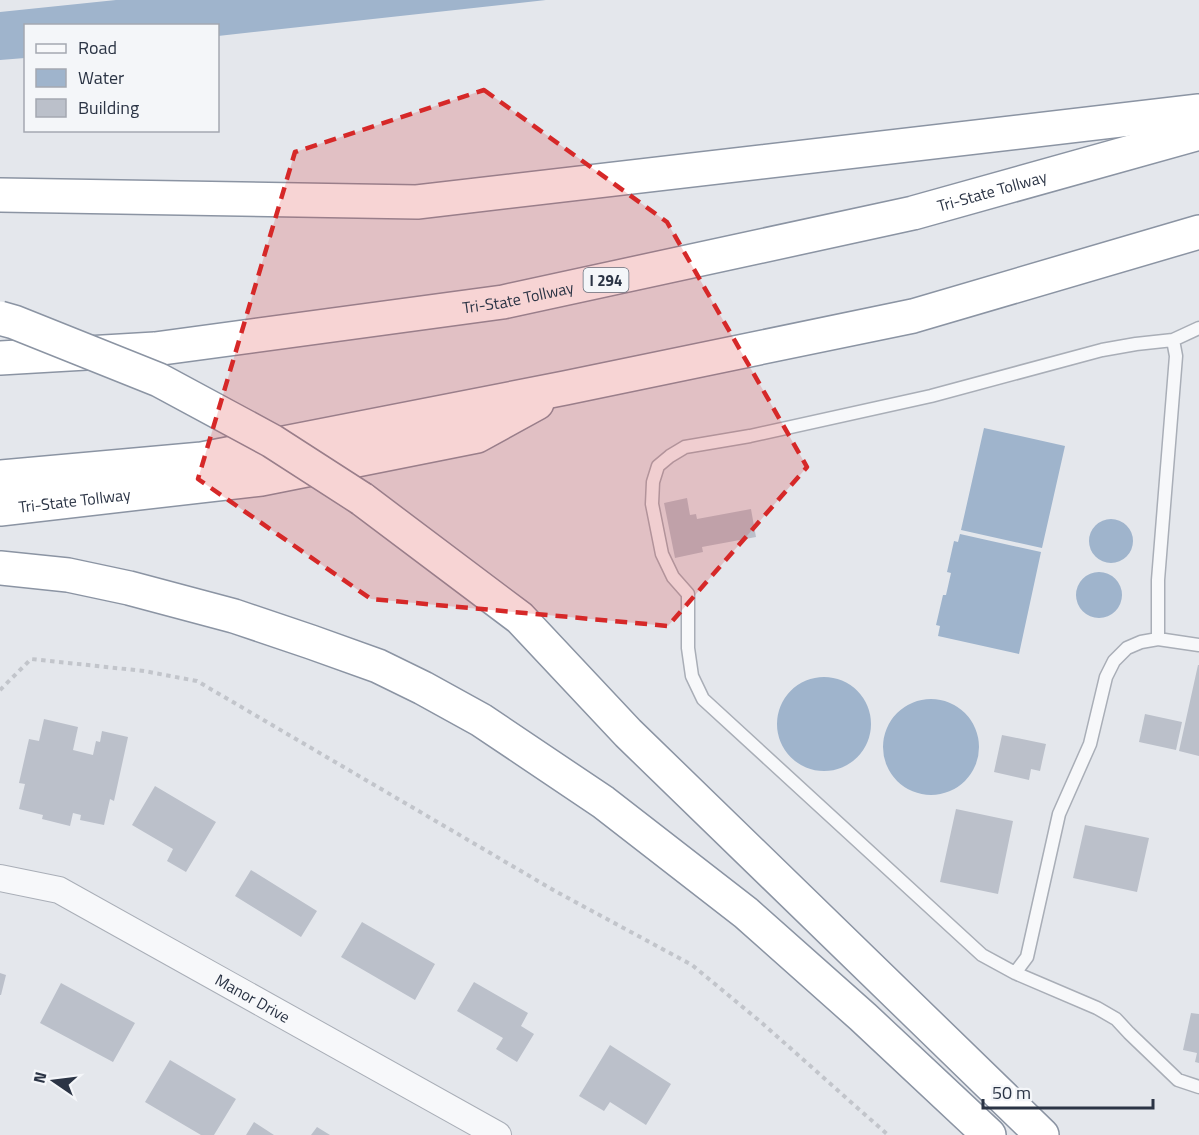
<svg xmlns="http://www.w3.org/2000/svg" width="1199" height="1135" viewBox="0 0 1199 1135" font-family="'Titillium Web',sans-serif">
	<rect width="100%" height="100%" fill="#e4e7ec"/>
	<!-- water -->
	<path fill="#9fb4cc" d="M116,0H546L218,36V26H26L25,58L0,60V12Z
		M984,428L1065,446L1042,548L961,530Z
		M1089 541a22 22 0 1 1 44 0a22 22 0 1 1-44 0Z
		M960,534L1041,552L1019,654L938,636L940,626L936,625L943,595H946L951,573L947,572L954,541L958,542Z
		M1076 595a23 23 0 1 1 46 0a23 23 0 1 1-46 0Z
		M777 724a47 47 0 1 1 94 0a47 47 0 1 1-94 0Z
		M883 747a48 48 0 1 1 96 0a48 48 0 1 1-96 0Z"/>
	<!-- building -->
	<path fill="#bbc0ca" d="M687,498L690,515L696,514L697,519L751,509L756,537L702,547L703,552L675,558L664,503Z
		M1198,665H1199V756L1179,751Z
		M1145,714L1182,722L1176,750L1139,742Z
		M44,719L78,727L73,750L93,755L96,741L100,742L102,731L128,737L114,801L110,799L104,825L80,820L81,815L73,813L70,826L42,819L43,815L19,809L25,784L19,783L29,739L39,741Z
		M1002,735L1046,744L1040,771L1031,769L1029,780L994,772Z
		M155,786L216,822L186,872L167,861L173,849L132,825Z
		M956,809L1013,821L998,894L940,882Z
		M1085,825L1149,838L1137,892L1073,878Z
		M251,870L317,911L301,937L235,896Z
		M362,922L435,964L415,1000L341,957Z
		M0,973L6,975L1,995H0Z
		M474,982L528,1013L521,1026L534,1034L517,1062L496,1049L503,1038L457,1011Z
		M61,983L135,1023L113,1062L40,1023Z
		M1191,1013L1199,1014V1063L1195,1062L1197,1053L1183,1050Z
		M610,1045L671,1084L646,1125L610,1102L604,1111L579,1096Z
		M170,1060L236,1099L214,1135H201L145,1102Z
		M254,1122L274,1135H246Z
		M317,1127L330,1135H311Z"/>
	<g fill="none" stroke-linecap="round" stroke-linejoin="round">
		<!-- service casing -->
		<g stroke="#a9aeb7" stroke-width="15">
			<path id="service" d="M1199,328L1173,340L1136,344L1102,350L931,396L750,436L685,447L670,456L658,466L653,482L652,504L662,554L673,577L688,594V648L692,676L703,699L982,955L1015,973L1097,1008L1116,1019L1129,1033L1178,1080L1199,1087
				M1158,639V580L1176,356L1173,340
				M1015,973L1027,957L1059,814L1090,744L1106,677L1114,661L1127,648L1141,642L1158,639L1199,645"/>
		</g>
		<!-- minor casing -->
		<g stroke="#a9aeb7" stroke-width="28">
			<g id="minor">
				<path id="s1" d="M0,878L59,890L498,1135"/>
			</g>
		</g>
		<!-- motorway casing -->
		<g stroke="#8b94a3" stroke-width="36">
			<g id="motorway">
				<path d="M0,195L417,202L1199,111"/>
				<path id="s2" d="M0,358L155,349L503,302L913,213L1199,133"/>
				<path d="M0,477L202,459L565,388L913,316L1199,232"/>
				<path d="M362,499L520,618L628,733L1042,1135"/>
				<path id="s3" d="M0,509L261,479L477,436L537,403"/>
				<path d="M0,568L68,575L129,588L234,616L311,642L378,666L423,688L481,720L603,802L746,913L863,1017L989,1135"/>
			</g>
		</g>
		<!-- path -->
		<path stroke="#c2c5cb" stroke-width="4" stroke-dasharray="4.5 4.5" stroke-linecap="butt" d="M0,690L31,659L144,671L197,681L555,891L692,965L762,1023L888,1135"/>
		<!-- service -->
		<use href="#service" stroke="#f7f8fa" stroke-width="12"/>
		<!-- minor -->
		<use href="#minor" stroke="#f7f8fa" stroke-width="26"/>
		<!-- motorway -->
		<use href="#motorway" stroke="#fff" stroke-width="33"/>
		<!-- motorway-bridge casing -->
		<g stroke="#8b94a3" stroke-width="36" stroke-linecap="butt">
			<path id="motorway-bridge" d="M0,318L14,322L159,380L272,441L362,499"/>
		</g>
		<!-- motorway-bridge -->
		<use href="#motorway-bridge" stroke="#fff" stroke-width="33"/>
	</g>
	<!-- marked area -->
	<path fill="#d62828" fill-opacity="0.2" stroke="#d62828" stroke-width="4.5" stroke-dasharray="12 8" stroke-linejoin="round" d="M484,90L667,222L807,467L668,626L371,599L198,479L295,152Z"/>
	<g text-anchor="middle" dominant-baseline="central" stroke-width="4.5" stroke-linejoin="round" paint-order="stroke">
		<!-- shield labels -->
		<rect fill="#f4f6f9" stroke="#676e7b" stroke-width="1.5" x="583.5" y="268" width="45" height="24" rx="4.5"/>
		<g font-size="15" font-weight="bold" fill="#2b3445">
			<text x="606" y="280">I 294</text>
		</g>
		<!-- street labels -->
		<g font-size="16" fill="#2b3445" stroke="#f4f6f9">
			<text stroke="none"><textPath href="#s2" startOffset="1008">Tri-State Tollway</textPath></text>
			<text stroke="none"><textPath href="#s2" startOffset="522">Tri-State Tollway</textPath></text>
			<text stroke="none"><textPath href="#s3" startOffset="75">Tri-State Tollway</textPath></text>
			<text stroke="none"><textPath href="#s1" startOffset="282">Manor Drive</textPath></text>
		</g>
	</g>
	<!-- legend -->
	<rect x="24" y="24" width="195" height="108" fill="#f4f6f9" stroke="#a4a8b1" stroke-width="1.5"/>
	<rect x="36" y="44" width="30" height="9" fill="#f7f8fa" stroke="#a4a8b1" stroke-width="1.5"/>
	<text x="78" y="54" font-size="18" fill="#2b3445">Road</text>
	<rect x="36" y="69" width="30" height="18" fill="#9fb4cc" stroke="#a4a8b1" stroke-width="1.5"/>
	<text x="78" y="84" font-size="18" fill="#2b3445">Water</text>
	<rect x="36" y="99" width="30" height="18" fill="#bbc0ca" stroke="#a4a8b1" stroke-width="1.5"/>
	<text x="78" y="114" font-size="18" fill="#2b3445">Building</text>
	<!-- north arrow -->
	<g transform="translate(54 1081) rotate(284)" stroke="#f4f6f9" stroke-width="4.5" paint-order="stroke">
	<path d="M0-4.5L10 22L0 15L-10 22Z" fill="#2b3445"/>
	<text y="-9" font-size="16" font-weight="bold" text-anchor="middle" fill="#2b3445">N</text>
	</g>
	<!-- scale -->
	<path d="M983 1099v9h170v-9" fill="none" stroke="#2b3445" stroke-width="3"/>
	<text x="992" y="1099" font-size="18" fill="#2b3445" stroke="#f4f6f9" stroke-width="4.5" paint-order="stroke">50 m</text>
</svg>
